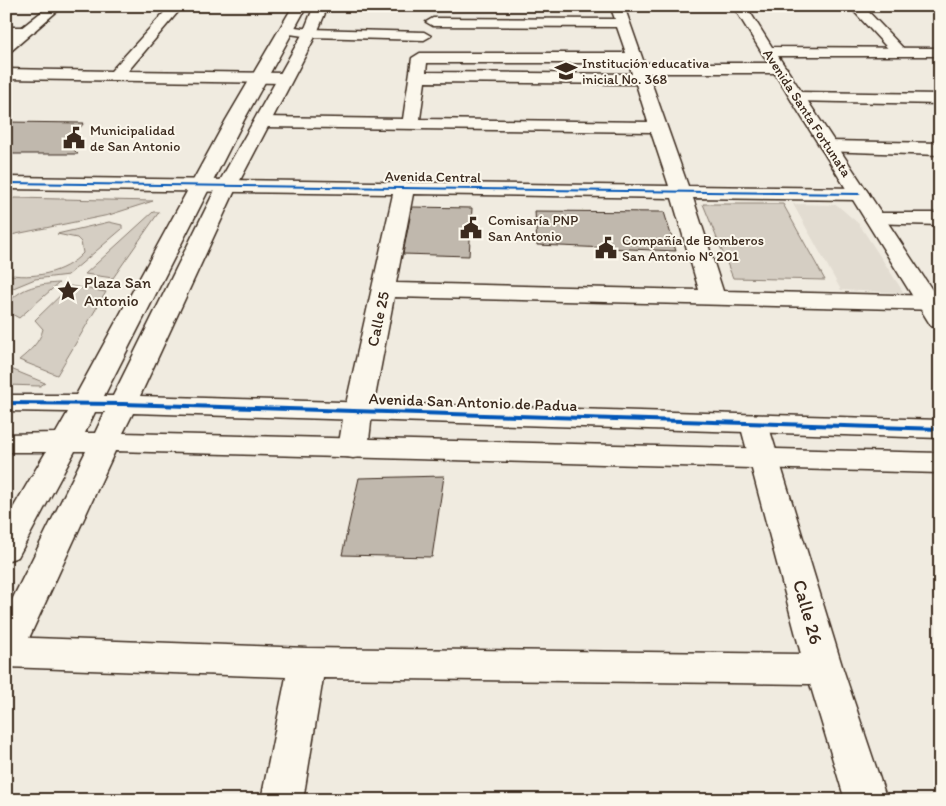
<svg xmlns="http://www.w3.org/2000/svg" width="946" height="806" viewBox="0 0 946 806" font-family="Itim,sans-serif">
	<rect width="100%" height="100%" fill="#f0ebe0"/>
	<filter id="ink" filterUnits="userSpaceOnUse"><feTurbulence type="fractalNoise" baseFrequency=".02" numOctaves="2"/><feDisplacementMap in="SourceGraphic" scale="10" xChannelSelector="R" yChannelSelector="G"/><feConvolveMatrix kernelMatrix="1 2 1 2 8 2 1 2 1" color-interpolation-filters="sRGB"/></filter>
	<g filter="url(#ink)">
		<!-- built -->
		<path fill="#e2dcd1" d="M793,204L837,205L859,224L904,293L841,290Z"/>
		<!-- green -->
		<path fill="#d5cec3" stroke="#887c70" d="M14,198L153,201L109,215L6,236V203Z
			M703,204H783L825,280L733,278Z
			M153,212H159L113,278L85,274Z
			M109,222L122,225V229L68,275L35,279L6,291V274C32,279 64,274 83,253L81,242L77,238L57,234Z
			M59,283L19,318L10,313L9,303C20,287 41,284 59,283Z
			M70,286L106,292L57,375L19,360C30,351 40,342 43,329L35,320Z
			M6,367L45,383L40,386L6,385Z"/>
		<!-- building -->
		<path fill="#c0b8ad" stroke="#3b2a1e" d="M6,122L84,123L67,143L78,154H6Z
			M412,207L472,208L469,256L403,254Z
			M535,211L664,212L676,251L537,245Z
			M444,476L432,557L342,555L359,478Z"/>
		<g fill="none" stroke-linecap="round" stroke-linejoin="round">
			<!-- street casing -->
			<g stroke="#3b2a1e" stroke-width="3">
				<path id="street" d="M170,6H183L128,71L284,73L292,78L284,83L6,79V69L111,71Z
					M610,6H624L644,63H779L787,68L779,73H648L688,186L859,188L866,190L869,194L866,198L859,200L693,198L723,291L940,296V310L394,297L372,413L368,449L363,456L353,458L343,456L338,449L344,413L393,194L6,189V177L669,186L651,132L263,127L257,126L254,122L257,118L263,117L403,119L412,58L420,53H626L617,27L433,26L426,22L433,18L615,19ZM427,63H629L632,74L426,72ZM425,82L636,84L648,122L420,119ZM413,194L672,198L699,290L396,283Z
					M849,6H863L904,49L906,52L904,55H894Z
					M288,26L310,29L424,32L431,36L424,40L310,37L283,33L281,30L283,27Z
					M6,27H28L35,31L28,35H6Z
					M798,92L940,94V104L792,101L790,97L792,93Z
					M829,141L940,143V155L823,151L820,147L823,143Z
					M875,213H940V225L868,223L865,219L868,215Z
					M754,415L764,418L768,424L843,669L887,800H845L810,684L323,678L303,800H261L286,677L6,667V637L307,648L801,654L740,424L744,418Z"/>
			</g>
			<!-- secondary casing -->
			<g stroke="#3b2a1e" stroke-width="3">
				<path id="secondary" d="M49,6H63L11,51L6,52V40Z
					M293,6H307L244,120L104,396H113L217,186L303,33L314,6H328L317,33L237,186L140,396L940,420V438L133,413L123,433L940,453V473L115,451L24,649L19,659L6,663V612L86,451H75L18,557L6,561V520L46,452H6V434L56,433L68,412L6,411V395H76L226,120ZM95,412H105L95,433H85Z
					M733,6H746L772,47L940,48V56H778L940,302V328L931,326L928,321Z"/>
			</g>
			<!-- street -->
			<use href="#street" fill="#fbf7ec" fill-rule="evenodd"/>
			<!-- secondary -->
			<use href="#secondary" fill="#fbf7ec" fill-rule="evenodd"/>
			<!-- cycleway casing -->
			<g stroke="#fbf7ec" stroke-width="3">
				<path id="cycleway" d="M6,182L859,193L861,194L859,195L6,184Z
					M6,401L123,402L940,427V431L123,406L6,405Z"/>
			</g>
			<!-- cycleway -->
			<use href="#cycleway" fill="#0057b8" fill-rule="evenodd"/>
		</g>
	</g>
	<!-- icons -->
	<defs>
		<g id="school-bare" transform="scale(1.725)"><path d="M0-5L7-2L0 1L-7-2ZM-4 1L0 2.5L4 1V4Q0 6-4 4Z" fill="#3b2a1e" stroke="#fbf7ec" stroke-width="2.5" paint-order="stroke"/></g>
		<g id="civic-bare" transform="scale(1.725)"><path d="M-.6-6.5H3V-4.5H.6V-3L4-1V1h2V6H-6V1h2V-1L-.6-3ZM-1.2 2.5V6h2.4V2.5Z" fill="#3b2a1e" stroke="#fbf7ec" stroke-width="2.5" paint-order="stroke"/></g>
		<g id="sight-bare" transform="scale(1.725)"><path d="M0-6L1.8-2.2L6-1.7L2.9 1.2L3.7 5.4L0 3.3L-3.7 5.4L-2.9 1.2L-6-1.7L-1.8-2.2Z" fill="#3b2a1e" stroke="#fbf7ec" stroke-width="2.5" paint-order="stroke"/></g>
	</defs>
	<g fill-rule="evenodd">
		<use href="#school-bare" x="566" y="71"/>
		<use href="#civic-bare" x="74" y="138"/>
		<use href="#civic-bare" x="471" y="228"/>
		<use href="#civic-bare" x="606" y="248"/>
		<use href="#sight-bare" x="68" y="291"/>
	</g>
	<g text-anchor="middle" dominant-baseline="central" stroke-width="4" stroke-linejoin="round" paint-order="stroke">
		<!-- far-poi labels -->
		<g font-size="14" fill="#3b2a1e" stroke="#fbf7ec" text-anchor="start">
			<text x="582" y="63">Institución educativa<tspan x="582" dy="16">inicial No. 368</tspan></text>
			<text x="90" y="130">Municipalidad<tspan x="90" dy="16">de San Antonio</tspan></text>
			<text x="488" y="220">Comisaría PNP<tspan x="488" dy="16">San Antonio</tspan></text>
			<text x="622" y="240">Compañía de Bomberos<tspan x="622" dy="16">San Antonio Nº 201</tspan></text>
		</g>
		<!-- far-street labels -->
		<g font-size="14" fill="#3b2a1e" stroke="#fbf7ec">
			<text transform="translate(807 113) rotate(57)">Avenida Santa Fortunata</text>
			<text transform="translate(433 177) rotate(1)">Avenida Central</text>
		</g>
		<!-- poi labels -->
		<g font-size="16" fill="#3b2a1e" stroke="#fbf7ec" text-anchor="start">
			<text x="84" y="282">Plaza San<tspan x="84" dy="18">Antonio</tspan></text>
		</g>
		<!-- street labels -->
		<g font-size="16" fill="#3b2a1e" stroke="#fbf7ec">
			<text transform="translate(378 319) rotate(-78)">Calle 25</text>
			<text transform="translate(473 402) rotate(2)">Avenida San Antonio de Padua</text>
		</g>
		<!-- near-street labels -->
		<g font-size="19" fill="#3b2a1e" stroke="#fbf7ec">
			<text transform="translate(808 612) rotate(74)">Calle 26</text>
		</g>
	</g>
	<!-- margin -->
	<rect width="946" height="806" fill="none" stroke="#fbf7ec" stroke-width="25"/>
	<rect x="12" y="12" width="921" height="781" fill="none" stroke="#3b2a1e" stroke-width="2" filter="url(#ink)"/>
</svg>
